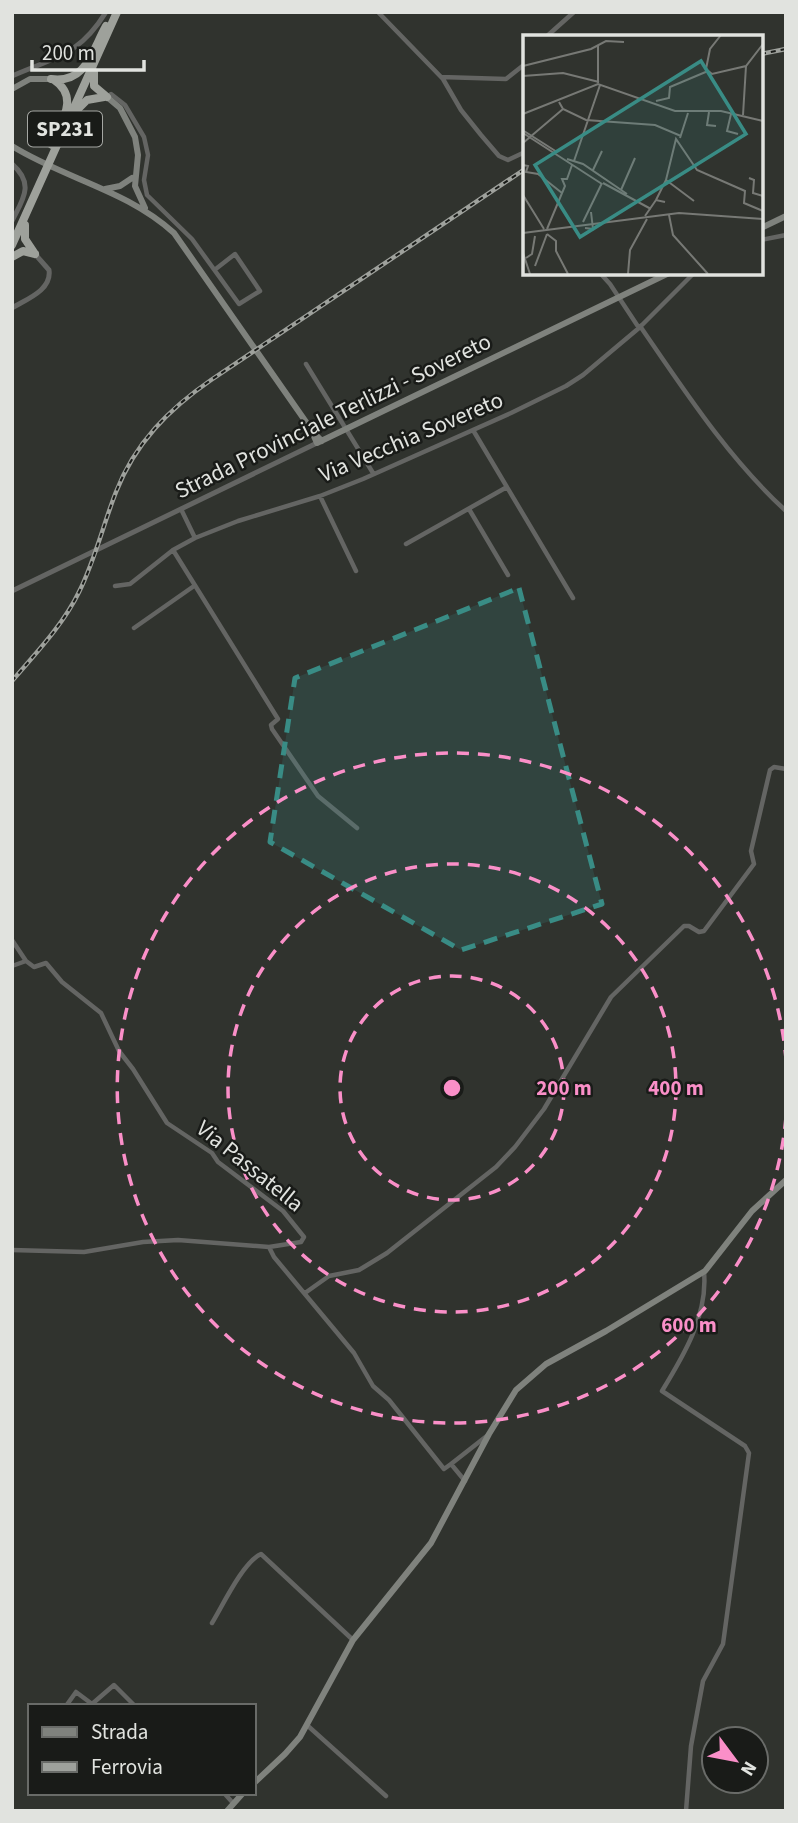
<svg xmlns="http://www.w3.org/2000/svg" width="798" height="1823" viewBox="0 0 798 1823" font-family="'Source Sans 3',sans-serif">
	<rect width="100%" height="100%" fill="#30332e"/>
	<g fill="none" stroke-linecap="round" stroke-linejoin="round">
		<!-- minor -->
		<path stroke="#646563" stroke-width="4.5" d="M378,12L443,79L461,110L481,135L499,156L508,160L525,152
			M546,37L574,12
			M441,77L506,79L525,64
			M107,97L111,94L125,105L144,137L148,155L144,180L147,195L192,239L239,304L260,291L235,254L217,268
			M761,240L786,235
			M600,273L610,284L639,328
			M640,326C684,390 728,458 786,511
			M306,364L373,473
			M473,430L573,598
			M320,496L356,571
			M181,509L195,538
			M469,509L508,575
			M406,544L507,487
			M173,550L278,719L271,725L272,729L318,796L357,828
			M115,586L130,584L173,550L195,538L238,521L320,496L363,479L511,413L566,386L583,375L639,328L694,273
			M134,628L194,586
			M12,940L26,961L34,967L46,963L62,982L101,1013L119,1051L133,1069L167,1123L212,1153L218,1162L283,1211L304,1237L301,1242L269,1247L178,1240L143,1242L84,1252L12,1250
			M12,966L26,961
			M269,1247L274,1257L354,1353L373,1386L389,1400L444,1469L451,1464
			M305,1293L329,1276L359,1270L387,1253L496,1167L515,1147L544,1109L611,997L684,926H689L699,932L704,931L754,864L751,851L770,770L774,767L786,769
			M465,1481L451,1464L488,1435
			M212,1623C223,1605 243,1562 261,1554L353,1640
			M66,1706L76,1692L92,1704L114,1685L135,1706
			M308,1726L386,1796
			M224,1793L233,1803
			M686,1811L691,1746L703,1681L723,1644L749,1453L745,1446L662,1391C684,1355 708,1315 704,1272"/>
		<!-- tertiary -->
		<path stroke="#646563" stroke-width="5" d="M12,76C55,57 79,56 106,12
			M12,164C35,184 23,199 12,221
			M12,308C27,299 52,290 49,270L35,254
			M12,591L317,443"/>
		<!-- secondary -->
		<path stroke="#7f827d" stroke-width="6" d="M12,89L30,79H51
			M107,97L120,108L135,137L138,155L135,186L145,208
			M12,146C65,179 127,190 174,233L313,432L322,441
			M105,189L120,186L132,178
			M761,228L786,216
			M313,434L317,443L669,273
			M254,1783L285,1754L300,1737L353,1640L431,1543L489,1434L516,1390L546,1364L606,1331L705,1271L752,1211L786,1180
			M227,1811L243,1793"/>
		<!-- trunk -->
		<path stroke="#9ea19b" stroke-width="8" d="M94,72V86L107,97
			M51,79C86,84 92,51 106,26
			M77,110L87,100L104,97
			M52,145C61,122 80,97 54,80
			M25,225V239L35,254
			M12,245L117,12
			M12,257L23,251L35,254"/>
		<!-- rail casing -->
		<g stroke="#9ea19c" stroke-width="4.5">
			<path id="rail" d="M761,54L786,49
				M12,681C36,653 63,625 79,592C95,560 103,525 116,492C135,443 169,409 211,380L525,169"/>
		</g>
		<!-- rail -->
		<use href="#rail" stroke="#191b18" stroke-width="2" stroke-dasharray="5" stroke-linecap="butt"/>
	</g>
	<!-- marked area -->
	<path fill="#398c85" fill-opacity="0.2" stroke="#398c85" stroke-width="5" stroke-dasharray="14 9" stroke-linejoin="round" d="M519,588L602,904L461,950L270,842L295,678Z"/>
	<!-- distance rings -->
	<g fill="none" stroke="#fa8fc8" stroke-width="3.5" stroke-dasharray="12 9">
		<circle cx="452" cy="1088" r="112"/>
		<circle cx="452" cy="1088" r="224"/>
		<path d="M786 1117A335 335 0 1 1 786 1059"/>
	</g>
	<g text-anchor="middle" dominant-baseline="central" stroke-width="5" stroke-linejoin="round" paint-order="stroke">
		<!-- shield labels -->
		<rect fill="#191b18" stroke="#a5a7a3" stroke-width="2" x="28" y="111.5" width="74" height="35" rx="5"/>
		<g font-size="21" font-weight="bold" fill="#e1e3df">
			<text x="65" y="129">SP231</text>
		</g>
		<!-- street labels -->
		<g font-size="23" fill="#e1e3df" stroke="#191b18">
			<text transform="translate(333 416) rotate(-26)">Strada Provinciale Terlizzi - Sovereto</text>
			<text transform="translate(411 437) rotate(-23)">Via Vecchia Sovereto</text>
			<text transform="translate(250 1166) rotate(39)">Via Passatella</text>
		</g>
	</g>
	<!-- overview -->
	<g transform="translate(523 35)">
		<rect width="240" height="240" fill="#30332e"/>
		<path fill="none" stroke="#777975" stroke-width="2" d="M198,0L187,14L183,34L189,39L223,31L240,9M75,11V48M0,31L68,14L83,6L101,7M0,41L40,38L76,47M133,66L146,63L147,52L185,36M36,67L40,74L63,85L132,90L158,101M186,77L184,90L193,91M0,79L75,49L152,76H198L240,86M208,79L204,96L215,99M220,80L223,31M1,96L34,117M0,98L79,149M157,103L165,78M0,108L40,74M44,124L60,129L104,159M51,126L77,50M0,130L5,131L3,137L15,139L39,158M70,135L79,116M226,143L231,145L230,158L240,161M143,145L171,166M80,148L128,174M98,155L112,123M0,160L21,194M133,165L143,145L153,104L174,135L222,156L221,168L240,176M146,180L150,200L185,239M122,181L133,165L142,167M60,187L79,148M62,193L70,194L68,177M24,194L42,151L39,144H44L49,130M0,198L156,178L240,184M24,199L33,206V216L45,239M0,218L7,239M3,223L9,219L12,201M12,231L24,199M105,239L107,215L124,184"/>
		<path fill="#398c85" fill-opacity="0.15" stroke="#398c85" stroke-width="3.5" d="M178,26L223,99L57,202L12,130Z"/>
		<rect width="240" height="240" fill="none" stroke="#e1e3df" stroke-width="3.5"/>
	</g>
	<circle cx="452" cy="1088" r="10" fill="#fa8fc8" stroke="#191b18" stroke-width="3.5"/>
	<g font-size="21" text-anchor="middle" font-weight="bold" fill="#fa8fc8" stroke="#191b18" stroke-width="5" stroke-linejoin="round" paint-order="stroke">
		<text x="564" y="1095">200 m</text>
		<text x="676" y="1095">400 m</text>
		<text x="689" y="1332">600 m</text>
	</g>
	<!-- border -->
	<rect width="798" height="1823" fill="none" stroke="#e1e3df" stroke-width="28"/>
	<!-- legend -->
	<rect x="28" y="1704" width="228" height="91" fill="#191b18" stroke="#696b68" stroke-width="2"/>
	<rect x="42" y="1727" width="35" height="10" fill="#7f827d" stroke="#696b68" stroke-width="2"/>
	<text x="91" y="1739" font-size="21" fill="#e1e3df">Strada</text>
	<rect x="42" y="1762" width="35" height="10" fill="#9ea19c" stroke="#696b68" stroke-width="2"/>
	<text x="91" y="1774" font-size="21" fill="#e1e3df">Ferrovia</text>
	<!-- north arrow -->
	<g transform="translate(735 1760) rotate(122)"><circle r="33" fill="#191b18" stroke="#696b68" stroke-width="2"/>
	<path d="M0-5L12 26L0 18L-12 26Z" fill="#fa8fc8"/>
	<text y="-10" font-size="19" font-weight="bold" text-anchor="middle" fill="#e1e3df">N</text>
	</g>
	<!-- scale -->
	<path d="M32 60v10h112v-10" fill="none" stroke="#e1e3df" stroke-width="3.5"/>
	<text x="42" y="60" font-size="21" fill="#e1e3df" stroke="#191b18" stroke-width="5" paint-order="stroke">200 m</text>
</svg>
